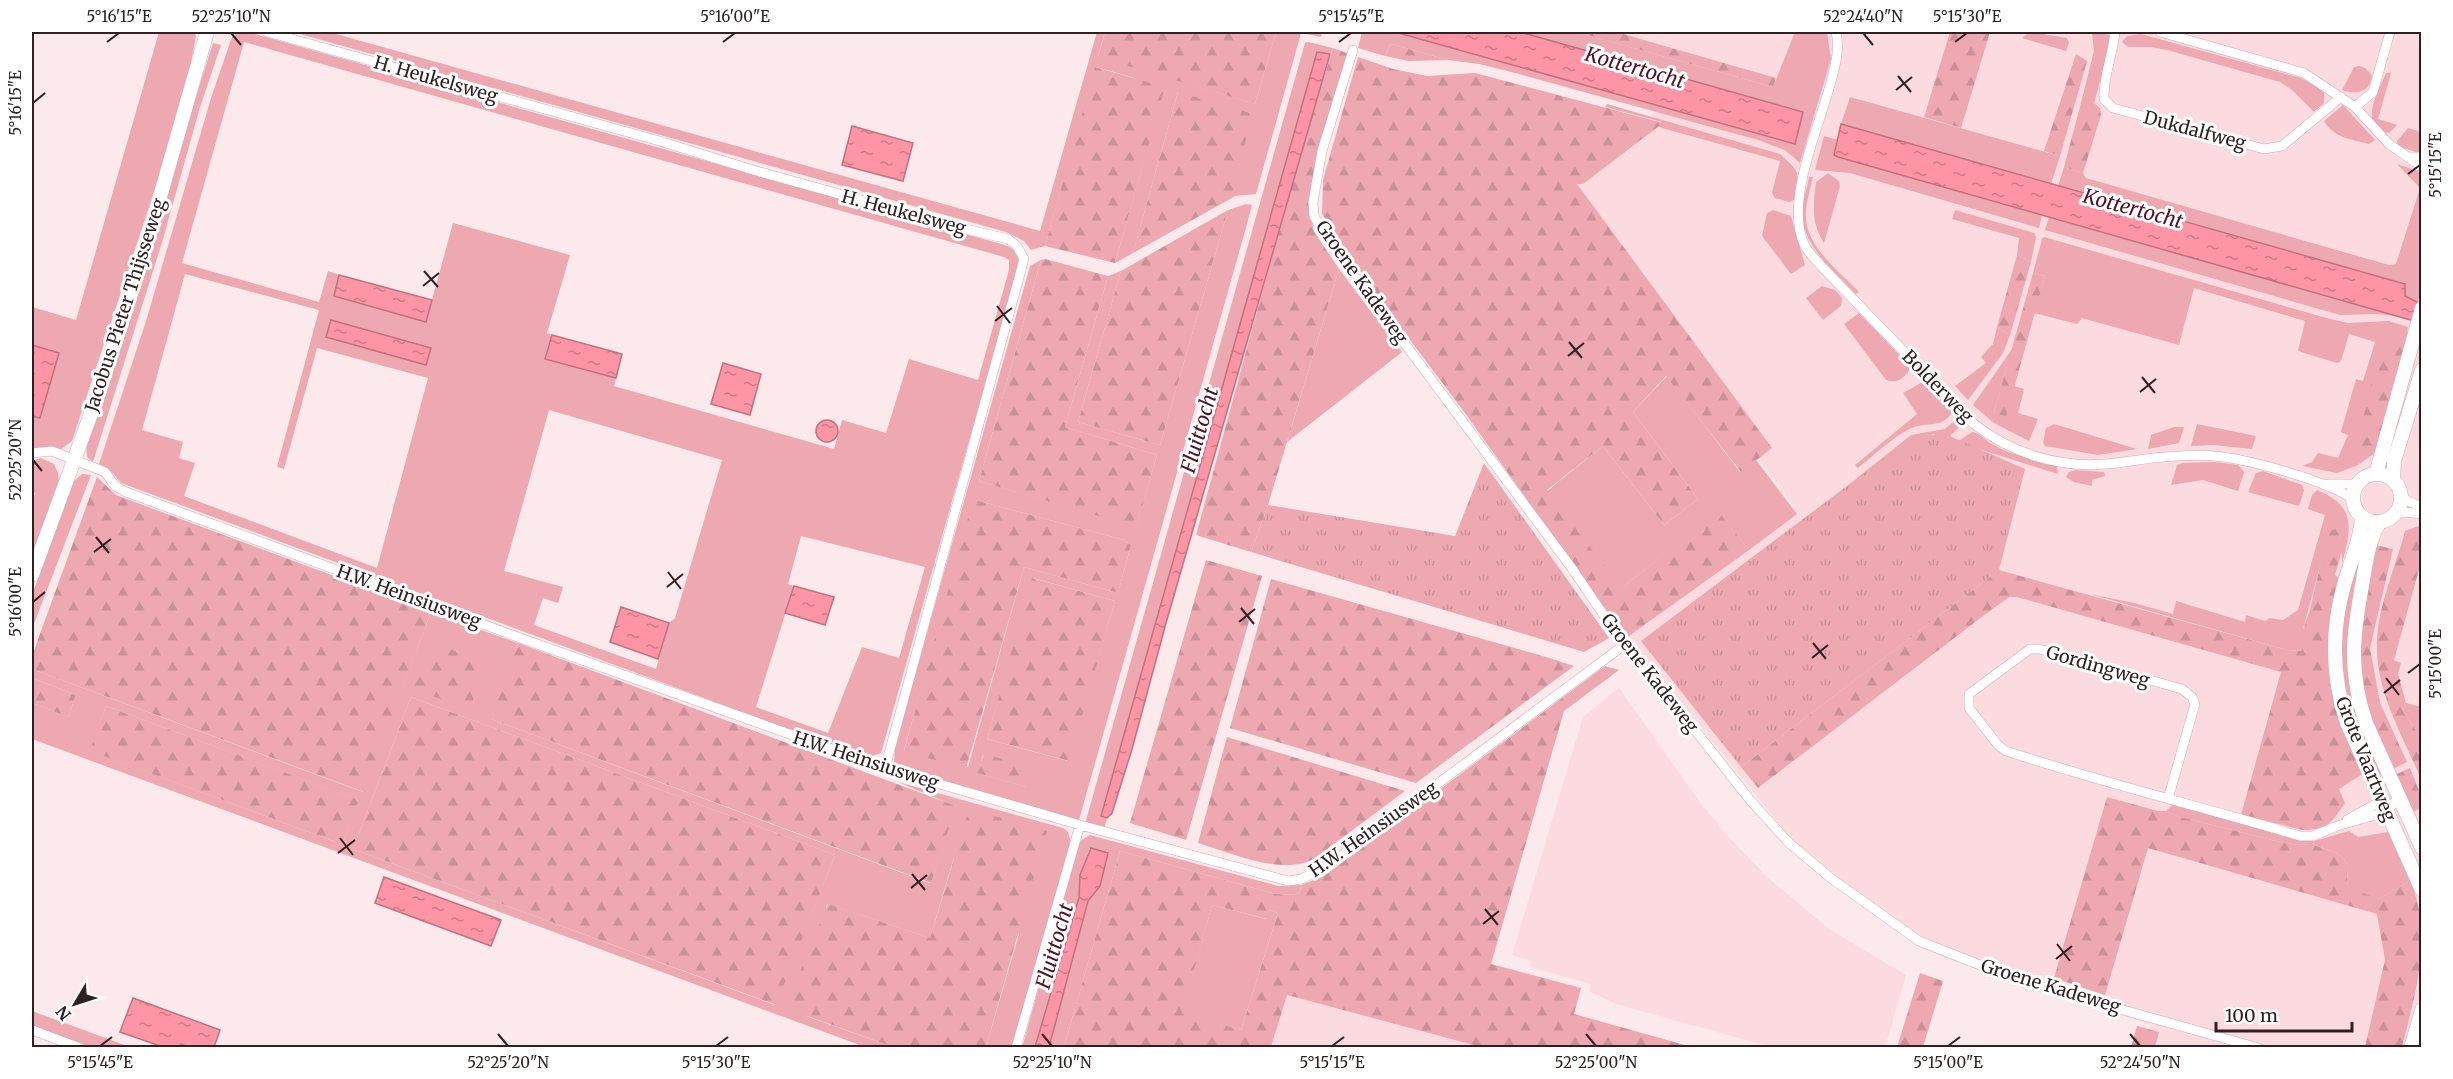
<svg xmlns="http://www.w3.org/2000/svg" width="2453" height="1079" viewBox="0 0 2453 1079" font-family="Merriweather,serif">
	<defs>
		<pattern id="forest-firs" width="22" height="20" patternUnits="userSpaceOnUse" patternTransform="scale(1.5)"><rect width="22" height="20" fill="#eda8b2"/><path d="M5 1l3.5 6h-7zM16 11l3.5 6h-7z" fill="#cc9099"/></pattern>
		<pattern id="park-tufts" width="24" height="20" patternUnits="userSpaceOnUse" patternTransform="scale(1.5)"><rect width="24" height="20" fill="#eda8b2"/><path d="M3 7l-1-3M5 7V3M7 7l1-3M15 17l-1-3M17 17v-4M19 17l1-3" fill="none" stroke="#cc9099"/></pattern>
		<pattern id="water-ripples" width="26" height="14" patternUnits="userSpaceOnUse" patternTransform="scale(1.5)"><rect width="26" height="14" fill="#fe95a6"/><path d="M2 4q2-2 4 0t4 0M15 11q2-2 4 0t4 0" fill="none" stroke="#ce7987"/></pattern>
	</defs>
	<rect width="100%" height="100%" fill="#fbe9eb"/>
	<!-- built -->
	<path fill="#fbdbdf" d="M1505,32H2421V1047H2144L2151,1025L1937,955L1826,881L1624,633L1796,509L1557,193L1677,95Z
		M1619,688L1694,794L1723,831L1766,876L1829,929L1906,975L1885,1047H1771L1616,1004L1589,991L1591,984L1530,967L1531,961L1512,955L1583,717Z
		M1287,995L1481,1047L1271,1048Z"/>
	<!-- grass -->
	<path fill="#eda8b2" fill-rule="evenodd" d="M159,32H190L196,35L189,75L167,152L72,441L61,449H32V416L39,418L59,354L32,345V307L76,320Z
		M238,32L251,33L1001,244C1011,247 1015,249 1019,258L1013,285L881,753L867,758L121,483L109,469L99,464L147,318L211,98L232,37ZM244,42L1004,257L1009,260V270L978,380L909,359L886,433L842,420L834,449L614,386L616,378L545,359L552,335L547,333L570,255L453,223L426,322L334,296L339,275L328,271L319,302L182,263ZM185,274L319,310L277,467L284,469L317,348L428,378L377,568L184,496L195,463L179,458L183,442L142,430ZM549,410L722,460L675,618L669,623L656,669L534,625L543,598L558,603L563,587L504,571ZM801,536L925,567L899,658L862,647L828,733L756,707L794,586L788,584Z
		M293,32H329L1040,231L1097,32H1105L1098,56L1255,104L1276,32H1322L1321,37L1301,33L1256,194L1235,196L1230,199L1232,187L1178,92L1133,253L1115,263L1144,160L1135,78L1096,67L1045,246L1031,250L1024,241L1006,232Z
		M1362,32H1395L1795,143L1803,112L1520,32H1576L1773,87L1795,32H1827L1831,59L1800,163L1785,150L1758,140L1515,73L1479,64L1448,60L1391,44L1385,56L1358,48Z
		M2030,32L2067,38L2069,42L2066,51L2022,38Z
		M2092,33H2103L2109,35L2111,42L2094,103H2081L2094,51Z
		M2141,34L2301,78L2319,88L2324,93V103L2314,112L2292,90L2280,82L2167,50L2151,47H2128L2122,42L2127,36Z
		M1308,42L1333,48L1330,54L1317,52L1101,816L1107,818L1104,829L1085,824L1305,43Z
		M213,43L221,45L200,107L163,239L93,462L87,457L86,443Z
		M2360,66L2365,68L2372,75C2371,92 2356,95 2342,90L2354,67Z
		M2386,73H2391L2378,119L2397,125L2389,133C2356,126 2379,91 2386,73Z
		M1850,97L2060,156L2051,184L1841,124Z
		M1607,104L1780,154C1801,173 1800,172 1794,200L1789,202L1775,198L1772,193L1780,161L1662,128L1658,126L1662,122L1605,107Z
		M2343,105L2375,140L2369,144C2350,139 2334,138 2324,121Z
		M2408,128L2421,132V154L2398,146L2397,141Z
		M1824,136L1838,140L1834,155L1838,157L2042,215L2039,228L1850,173L1815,170Z
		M2397,164L2421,172L2422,287L2417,303L2405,296L2404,284L2058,186L2064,167L2083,173L2086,178L2389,265L2396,264L2420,188Z
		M1828,173L1839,181L1840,186L1824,243C1811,223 1813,205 1816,182Z
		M1809,177H1813C1810,190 1805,206 1806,220C1809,249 1839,271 1859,292L1856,294C1835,272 1803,247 1802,214C1802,202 1807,188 1809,177Z
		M1246,204L1252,205L1247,224L1079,820L1077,822L901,770L894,762L895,747L1030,266L1041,260L979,481L1136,526L1157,455L1065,427L1108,276L1121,271L1078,422L1160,445L1228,210ZM975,500L1124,540L1131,545L1118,593L1024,567L968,767L904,750ZM1033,578L1115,601L1068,761L987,739ZM983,755L1027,787L978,773Z
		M1773,210L1791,216L1805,265L1791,274L1762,236L1767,213Z
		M1955,210L2034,233L2036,237L2031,262L2017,255L2019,238L1952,219Z
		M2049,217L2398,316L2377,314L2340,315L2045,230Z
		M2044,237L2330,319L2348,323L2389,321L2408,327L2407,333L2409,335L2380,450L2356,466L2337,473L2302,466L2312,462L2318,453L2338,458L2348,435L2341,432L2356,379L2363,381L2375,342L2349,334L2341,361L2337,363L2298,351L2305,321L2194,288L2179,345L2082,318L2077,324L2034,313L2045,276L2033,273L2042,239Z
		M1339,269L1402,352L1287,442Z
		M1822,286L1835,290L1842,298L1841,306L1823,320L1806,298Z
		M1859,313L1911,367C1905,378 1898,384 1886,380L1844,324Z
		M1997,327L2010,335L2003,353L1968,400L1955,386L1986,363L1981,357L1993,344Z
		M2012,349L1994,412L2006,416L2014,386L2024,389L2018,413L2038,419L2029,441L1994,423L1973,405Z
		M1667,376L1740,472L1756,460L1797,514L1749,550L1718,512L1629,582L1614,598L1547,491L1603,446L1664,525L1698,499L1633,412Z
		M1921,383L1930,385L1954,410C1941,430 1929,421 1912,428C1896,434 1872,457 1858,468L1855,465L1917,414L1903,393Z
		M1959,417L1963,424L1941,444L1934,434L1921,438L1867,479L1857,478L1911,435L1945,429Z
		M2054,424L2137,449L2098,455L2045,446L2043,443L2046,428Z
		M2197,424L2256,436L2252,449L2213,445L2191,446Z
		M2174,427H2184L2179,443L2148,449L2151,435Z
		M1972,432C1980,433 1985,440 1992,444C2012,456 2035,459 2057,466L2058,474L1957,442Z
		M41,458L54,464L58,473L59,482L32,555V503L35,493L32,491V461Z
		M2214,462L2238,465L2244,472L2238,491L2203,480L2171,485L2177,465L2182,463Z
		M2075,470L2104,472L2105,476L2092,480V486L2074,482L2066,477L2069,472Z
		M2263,471L2302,485L2304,490L2299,506L2248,492L2256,473Z
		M82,474L91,475L32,629V595L73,482Z
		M2317,490C2320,492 2327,494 2332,498C2357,513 2348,541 2342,563L2340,529L2322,559L2303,629V651L2287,650L2090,594L2134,603L2173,614L2176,601L2245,622L2246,615L2265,621L2270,618L2283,620L2298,610L2325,515L2308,509L2312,495Z
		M2362,540L2368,542C2354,593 2340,643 2353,696C2360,723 2373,749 2383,774L2378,776C2369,758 2360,740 2353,721C2328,658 2345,602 2362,540Z
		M431,612L518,643L491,719L929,883H931L955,806L898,782L1063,828L1068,832L1071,843L1013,1047H986L1019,934L954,857L930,938L827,904L806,1016L893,1047H865L32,739V703L68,717L76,695L32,678V669L363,792ZM411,697L835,855L775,1005L353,849ZM106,706L358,800L344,841L341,844L91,751Z
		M2406,703L2421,707V739L2403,710Z
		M2173,804L2302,840L2314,841L2349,831L2358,837L2388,832L2410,881L2379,899L2349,890L2347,887L2348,866L2343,858L2338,854L2313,844L2299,845L2276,841L2177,816L2166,811Z
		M1090,835L1278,886L1301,885L1300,892L1295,895L1276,894L1120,851L1064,1047H1049L1088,901L1100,886L1108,853L1090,848L1080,874L1079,898L1035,1047L1022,1048L1077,849L1081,840Z
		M1212,905L1266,919L1269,910L1278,913L1241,1030L1181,1014Z
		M32,1011L130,1047H90L32,1026Z"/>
	<!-- forest -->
	<path fill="url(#forest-firs)" fill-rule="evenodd" d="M1105,32H1276L1255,104L1098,57Z
		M1576,32H1616L1776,78L1773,87Z
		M1950,32H1990L1961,128L1924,117Z
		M1391,44L1448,60L1409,61L1385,56Z
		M1333,48L1349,54L1311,197L1313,230L1339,269L1268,505L1251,552L1196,535L1294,176Z
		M2076,54L2087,61L2060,156L2044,151Z
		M1358,57L1393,69L1427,76L1475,73L1663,123L1583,184H1577L1772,448L1741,472L1666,376L1633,412L1698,499L1664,525L1603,446L1547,490L1608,571L1614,597L1629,582L1718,511L1749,550L1626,638L1462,409L1374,292L1322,214L1323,180Z
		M1095,67L1165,87L1115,263L1045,246Z
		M1178,92L1253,114L1230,199L1133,253Z
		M2081,103H2094L2100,108L2101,115L2083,173L2064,167Z
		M1228,210L1160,445L1078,422L1121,271Z
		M2017,255L2031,262L2010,335L1997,327Z
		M1045,259L1108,276L1065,427L1157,455L1136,527L979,481L1041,260Z
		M2033,273L2045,276L2006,417L1994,412Z
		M2409,335L2380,450L2366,456L2355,453L2380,347Z
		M97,477L116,495L431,612L364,792L32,669V656Z
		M975,500L1124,540L1131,545L1118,593L1024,567L966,769L904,751L972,503Z
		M2421,525V562L2394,660L2401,663L2398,674L2406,703L2403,710L2421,739V779C2404,739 2379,697 2377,652C2375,611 2395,570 2405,531Z
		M2340,529L2342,550L2335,575L2341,580L2329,641L2364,773L2339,789L2345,803C2332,822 2328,830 2303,830L2241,815L2281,672L2017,597H2009L1983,616L1758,788L1741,767L1999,570L2287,650L2302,651L2303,629L2310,610L2328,530Z
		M2375,545L2393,549L2370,648L2380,703L2407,762L2393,769C2380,740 2362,710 2358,678C2352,637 2368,586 2375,545Z
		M1206,560L1262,576L1186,840L1130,823Z
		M1032,578L1115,601L1069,761L987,739Z
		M1271,579L1546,657L1574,666L1416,783L1230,728Z
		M431,642L488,663L469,710L412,688Z
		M518,643L956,806L931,883L491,719L490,717Z
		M1605,666L1619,670L1564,711L1491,964L1581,988L1574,1014L1692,1047H1481L1287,995L1271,1047H1064L1120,851L1276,894L1295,895L1300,892L1301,885L1324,876ZM1212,905L1267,919L1269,910L1278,913L1241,1030L1182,1013Z
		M32,678L76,695L68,717L32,703Z
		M411,697L835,855L776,1005L353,849Z
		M106,706L359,800L344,841L341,844L90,751Z
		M1227,737L1405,791L1315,858C1283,877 1232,853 1198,843Z
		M984,754L1033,767L1027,787L977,773Z
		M2410,768L2421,796V808L2413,812L2395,775Z
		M2107,797L2158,811H2166L2177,816L2276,841L2299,845L2312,844L2338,854L2343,858L2348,866L2347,887L2379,899L2410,881C2434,934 2415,995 2402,1047H2365L2385,960L2377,914L2148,848L2105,995L2054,978Z
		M969,809L1047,831L986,1047H893L785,1008L828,904L930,938Z
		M1920,973L1943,981L1923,1047H1897Z
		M2137,1026L2159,1032L2155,1047H2131Z"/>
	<!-- park -->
	<path fill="url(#park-tufts)" d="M1945,434L2025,469L1999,570L1741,767L1641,641L1912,437Z
		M1484,463L1609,638L1584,652L1251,552L1268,505L1455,536Z"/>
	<!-- water -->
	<path fill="url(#water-ripples)" stroke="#c0727e" stroke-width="1.5" d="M1395,32H1520L1803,112L1795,144Z
		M1317,52L1330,54L1166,623L1132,749L1112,813L1107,818L1101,816Z
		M1841,124L2405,284V296L2421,304V323L1838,157L1834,155Z
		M852,126L913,143L903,181L842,165Z
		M339,275L432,300L426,322L334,296Z
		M331,320L431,348L426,365L326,337Z
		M552,335L622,354L616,378L545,359Z
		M32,345L59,353L40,418L32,416Z
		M723,363L761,374L750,415L711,404Z
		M816 431a11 11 0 1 1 22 0a11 11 0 1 1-22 0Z
		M794,586L834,597L825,625L785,613Z
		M621,607L669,623L658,659L610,642Z
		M1091,848L1108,853L1100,886L1088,901L1049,1047H1035L1079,898L1080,875Z
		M384,877L501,920L491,946L375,903Z
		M133,998L220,1030L214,1047H163L120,1032Z"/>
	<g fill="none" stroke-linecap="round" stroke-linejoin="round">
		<!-- street casing -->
		<g stroke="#d4aaaf" stroke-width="10">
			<path id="street" d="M267,32L656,140L753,170L965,229L1008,239L1017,246L1024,259L885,768
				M1836,32C1840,50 1835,67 1830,85C1818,130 1785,201 1804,244C1808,253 1818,262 1824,269L1974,424C2011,453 2058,468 2105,464C2125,463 2144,458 2164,457C2180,456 2198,454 2214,456C2248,459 2325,480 2353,499
				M2115,32C2113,54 2103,77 2104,99L2113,108L2264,149L2282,146L2341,97
				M2160,32L2304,73L2355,107L2389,144L2422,167
				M1353,50L1322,151L1313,202L1314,216L1326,238L1571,567L1624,645L1687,720L1750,800L1789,843L1832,879L1919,941L2023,982L2259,1048
				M2355,107L2373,92L2390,32
				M2408,157H2422
				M32,453L52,451L95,468L105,472L115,486L126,492L523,639L885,768L1080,825L1288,881L1302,879L1334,861L1624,645
				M2328,484H2357
				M2401,498L2422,507
				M2396,513L2404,512L2422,514
				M2168,799L2195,704L2192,697L2182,689L2039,649H2030L1969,694V708L1998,745L2006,751C2103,783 2203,807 2300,836H2313L2337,826L2386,812L2399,797
				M2347,820L2385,799
				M32,1030L80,1048
				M1016,1048L1080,825"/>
		</g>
		<!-- secondary casing -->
		<g stroke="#d4aaaf" stroke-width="15">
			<path id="secondary" d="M2376,474L2422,308
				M2353 498a24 24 0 1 1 48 0a24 24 0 1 1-48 0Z
				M2393,480L2394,461L2422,370
				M2362,517C2361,540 2350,562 2344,585C2331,631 2332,677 2347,723L2422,890
				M2380,522C2369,538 2366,561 2363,580C2353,633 2348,671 2366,723L2422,848
				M32,575L100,389L142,260L207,32
				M2411,1048L2422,1010"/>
		</g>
		<!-- street -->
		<use href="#street" stroke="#fff" stroke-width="9"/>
		<!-- secondary -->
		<use href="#secondary" stroke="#fff" stroke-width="14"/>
	</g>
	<!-- ticks -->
	<path fill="none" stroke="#302022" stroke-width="2" d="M231,33L241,45M1863,33L1873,45M107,42L119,33M723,42L735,33M1339,42L1351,33M1955,42L1967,33M1898,76L1911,92M1896,90L1912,77M33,103L45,93M2408,174L2420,165M424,271L438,287M423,286L439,273M997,306L1010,323M995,321L1012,308M1569,342L1582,358M1568,356L1584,343M2142,377L2155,393M2140,392L2156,379M33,460L42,471M96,537L109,553M94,552L111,539M668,572L681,589M667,587L683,574M33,602L45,592M1241,608L1254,624M1239,622L1255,609M1813,643L1826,659M1812,658L1828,645M2408,673L2420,664M2386,678L2399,695M2384,693L2400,680M340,838L353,855M338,853L355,840M912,874L925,890M911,888L927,875M1485,909L1498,925M1483,924L1499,911M2057,944L2070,961M2056,959L2072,946M498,1034L508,1046M1042,1034L1052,1046M1586,1034L1596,1046M2130,1034L2140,1046M100,1046L112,1037M716,1046L728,1037M1332,1046L1344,1037M1948,1046L1960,1037"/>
	<g text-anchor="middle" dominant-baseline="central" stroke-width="6" stroke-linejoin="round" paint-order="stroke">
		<!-- street labels -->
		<g font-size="18" fill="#302022" stroke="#fff">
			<text transform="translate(436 79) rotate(16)">H. Heukelsweg</text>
			<text transform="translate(2195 130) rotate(15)">Dukdalfweg</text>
			<text transform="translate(904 212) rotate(15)">H. Heukelsweg</text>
			<text transform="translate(1362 282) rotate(55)">Groene Kadeweg</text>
			<text transform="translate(125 305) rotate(-72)">Jacobus Pieter Thijsseweg</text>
			<text transform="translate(1938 386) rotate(46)">Bolderweg</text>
			<text transform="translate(409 596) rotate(20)">H.W. Heinsiusweg</text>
			<text transform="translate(2098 666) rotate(16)">Gordingweg</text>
			<text transform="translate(1650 673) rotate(52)">Groene Kadeweg</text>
			<text transform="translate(2366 759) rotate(68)">Grote Vaartweg</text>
			<text transform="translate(866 760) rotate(18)">H.W. Heinsiusweg</text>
			<text transform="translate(1373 829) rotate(-35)">H.W. Heinsiusweg</text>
			<text transform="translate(2051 986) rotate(17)">Groene Kadeweg</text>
		</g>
		<!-- water labels -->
		<g font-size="20" font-style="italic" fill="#521222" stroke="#fff">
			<text transform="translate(1635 67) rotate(16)">Kottertocht</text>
			<text transform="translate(2133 208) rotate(15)">Kottertocht</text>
			<text transform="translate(1199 430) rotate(-74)">Fluittocht</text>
			<text transform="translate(1054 946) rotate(-74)">Fluittocht</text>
		</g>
	</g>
	<!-- border -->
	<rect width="2453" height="1079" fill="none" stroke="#ffffff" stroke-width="66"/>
	<!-- north arrow -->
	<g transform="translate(75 1004) rotate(231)" stroke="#ffffff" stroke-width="4.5" paint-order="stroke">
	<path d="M0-4.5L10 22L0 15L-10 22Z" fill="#302022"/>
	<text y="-9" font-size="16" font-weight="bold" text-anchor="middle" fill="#302022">N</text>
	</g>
	<!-- scale -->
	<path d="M2216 1022v9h136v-9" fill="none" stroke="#302022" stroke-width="3"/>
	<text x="2225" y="1022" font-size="18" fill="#302022" stroke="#ffffff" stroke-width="4.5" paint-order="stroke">100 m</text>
	<rect x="33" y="33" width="2387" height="1013" fill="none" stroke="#302022" stroke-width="2"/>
	<g font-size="15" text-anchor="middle" fill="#302022">
		<text x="119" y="22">5°16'15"E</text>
		<text x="231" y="22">52°25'10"N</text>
		<text x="735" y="22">5°16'00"E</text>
		<text x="1351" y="22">5°15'45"E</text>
		<text x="1863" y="22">52°24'40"N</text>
		<text x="1967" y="22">5°15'30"E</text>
		<text transform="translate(16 103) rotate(-90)" y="5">5°16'15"E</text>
		<text transform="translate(2436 165) rotate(-90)" y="5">5°15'15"E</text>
		<text transform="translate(16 460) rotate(-90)" y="5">52°25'20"N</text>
		<text transform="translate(16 602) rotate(-90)" y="5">5°16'00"E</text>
		<text transform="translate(2436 664) rotate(-90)" y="5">5°15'00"E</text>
		<text x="100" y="1068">5°15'45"E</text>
		<text x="508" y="1068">52°25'20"N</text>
		<text x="716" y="1068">5°15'30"E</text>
		<text x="1052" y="1068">52°25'10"N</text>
		<text x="1332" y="1068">5°15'15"E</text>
		<text x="1596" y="1068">52°25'00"N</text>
		<text x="1948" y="1068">5°15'00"E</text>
		<text x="2140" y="1068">52°24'50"N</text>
	</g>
</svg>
